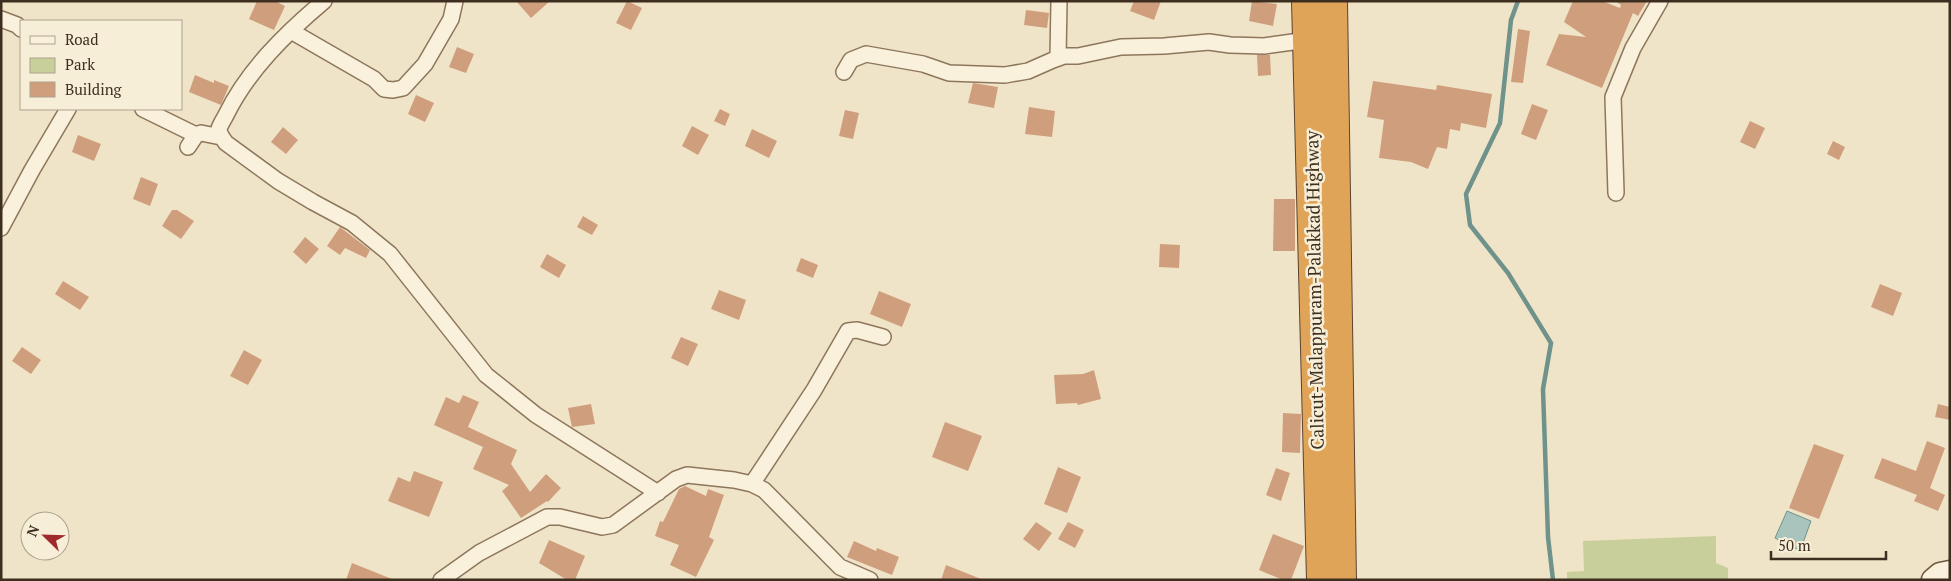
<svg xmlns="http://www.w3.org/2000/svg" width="1951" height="581" viewBox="0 0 1951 581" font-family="'PT Serif',serif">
	<rect width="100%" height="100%" fill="#f0e4c8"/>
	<!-- green -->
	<path fill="#c9cf9b" d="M1716,536V563L1728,568V580H1567V572L1584,571L1583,541Z"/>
	<!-- water -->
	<path fill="#a9c4bc" stroke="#6f938a" d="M1787,511L1811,521L1800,551L1775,538Z"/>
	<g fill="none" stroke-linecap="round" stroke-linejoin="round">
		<!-- stream -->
		<path stroke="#6f938a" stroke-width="4.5" d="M1518,1L1511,20L1500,123L1466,194L1470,225L1508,273L1551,343L1543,389L1548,537L1553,580"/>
	</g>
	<!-- building -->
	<path fill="#cf9f7d" d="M257,1H275L285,6L274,30L249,19Z
		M516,1H550L531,18Z
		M627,1L642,8L631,30L616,23Z
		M1134,1H1161L1154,20L1130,11Z
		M1252,1L1277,4L1273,26L1249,21Z
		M1573,1H1602L1620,8L1621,5L1615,1H1647L1638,16L1633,13L1602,88L1546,65L1559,34L1586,37L1564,22Z
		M1026,10L1049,13L1047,28L1024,25Z
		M1518,29L1530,31L1523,83L1511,82Z
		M457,47L474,54L466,73L449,67Z
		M1257,55H1270L1271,75L1258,76Z
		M195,75L214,83V80L229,86L221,105L189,92Z
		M1373,81L1436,90L1437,85L1492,94L1486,128L1461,123L1460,131L1450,129L1447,149L1437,147L1428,169L1411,162L1379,158L1384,120L1367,117Z
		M973,83L998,87L994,108L968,103Z
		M416,95L434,103L425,122L408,114Z
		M1532,104L1548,110L1536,140L1521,134Z
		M1029,107L1055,111L1052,137L1025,134Z
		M720,109L730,114L725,126L714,121Z
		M845,110L859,113L853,139L839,136Z
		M1750,121L1765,128L1755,149L1740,142Z
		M692,126L709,135L698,155L682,146Z
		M283,127L298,140L286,154L271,142Z
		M752,129L777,141L769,158L745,146Z
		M78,135L101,144L94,161L72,152Z
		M1833,141L1845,147L1839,160L1827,154Z
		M141,177L158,184L150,206L133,199Z
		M1274,199H1295V251H1273Z
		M172,210H177L194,221L181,239L162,226Z
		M583,216L598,225L592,235L577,227Z
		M340,227L370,250L366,258L345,248L340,255L327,246Z
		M305,237L319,249L306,264L293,252Z
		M1160,244L1180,245L1179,268L1159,267Z
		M547,254L566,265L559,278L540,267Z
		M801,258L818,265L813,278L796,271Z
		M63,281L89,297L80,310L55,294Z
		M1880,284L1902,293L1893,316L1871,307Z
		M719,290L746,300L739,320L711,309Z
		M879,291L911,304L902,327L870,314Z
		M681,337L698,344L688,366L671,358Z
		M22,347L41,360L31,374L12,361Z
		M244,350L262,360L248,385L230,376Z
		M1094,370L1101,399L1078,405L1077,403L1056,404L1054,375L1083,374Z
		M463,395L479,402L468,427L517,450L511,464L530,492L546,474L561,488L548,502L547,501L521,518L502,491L509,485L473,469L483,447L434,425L446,397L459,403Z
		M591,404L595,424L572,427L568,408Z
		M1938,404L1950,407V420L1935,417Z
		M1283,413L1301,414L1300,453L1282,452Z
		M945,422L982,436L968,471L932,457Z
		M1927,441L1945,448L1930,488L1945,495L1938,511L1914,501L1917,495L1874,478L1882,458L1916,471Z
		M1814,444L1844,455L1819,519L1789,508Z
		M1058,467L1081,477L1067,513L1044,504Z
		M1276,468L1290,473L1281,501L1266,495Z
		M414,471L443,482L429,517L388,501L398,477L410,482Z
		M685,486L706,496L708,489L724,495L709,537L714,540L696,577L670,565L679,545L655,536L660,521L663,522L679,489Z
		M1036,522L1052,533L1039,551L1023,539Z
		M1068,522L1084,530L1075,548L1058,539Z
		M1273,534L1304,546L1291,580H1283L1259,570Z
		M549,540L585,556L575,580H567L539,563Z
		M854,541L876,551L877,548L899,557L892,575L847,557Z
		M352,563L392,579V580H346Z
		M946,565L981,579V580H941Z"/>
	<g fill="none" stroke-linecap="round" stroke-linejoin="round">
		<!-- street casing -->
		<g stroke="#8d765c" stroke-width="18">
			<path id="street" d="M324,1C286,33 248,70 226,115C224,119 220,125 219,129C219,134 223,139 226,143L278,181L313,202L352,223L390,254L486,375L536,415L658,493
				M1,19L17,25L21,29
				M291,31L374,79L384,89L393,90L403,88L425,64L451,19L455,1
				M1058,58L1059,1
				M844,72L851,60L866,54L923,64L949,73L1005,75L1028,71L1053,60L1064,56H1078L1121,47L1164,46L1209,42L1230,45L1264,46L1307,40
				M143,109L196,135
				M188,147L196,135L201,133L221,137
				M1616,193L1613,97L1633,48L1660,1
				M1,228L32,170L68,109
				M752,484L814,390L848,331L857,330L883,337
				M441,580L479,553L547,517H560L602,527L613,525L676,479L687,475L734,480L752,484L764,490L840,567L870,580"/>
		</g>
		<!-- secondary casing -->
		<g stroke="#6f573f" stroke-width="25">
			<path id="secondary" d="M1933,580L1940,574L1950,572"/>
		</g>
		<!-- highway casing -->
		<g stroke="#5b4430" stroke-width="30">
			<path id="highway" d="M1306,1L1321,580
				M1333,1L1342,580"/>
		</g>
		<!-- street -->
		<use href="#street" stroke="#faf1dc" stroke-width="15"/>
		<!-- secondary -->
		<use href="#secondary" stroke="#faf1dc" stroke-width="22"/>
		<!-- highway -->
		<use href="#highway" stroke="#e0a458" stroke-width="28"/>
	</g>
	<g text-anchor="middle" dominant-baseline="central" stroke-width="5" stroke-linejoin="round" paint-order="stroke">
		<!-- street labels -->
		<g font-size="18" fill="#3d2e20" stroke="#f7eed8">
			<text transform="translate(1314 290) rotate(-91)">Calicut-Malappuram-Palakkad Highway</text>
		</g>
	</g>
	<!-- border -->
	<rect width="1951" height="581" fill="none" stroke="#3d2e20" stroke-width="5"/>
	<!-- legend -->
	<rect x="20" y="20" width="162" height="90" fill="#f7eed8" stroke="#ada18e"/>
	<rect x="30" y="36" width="25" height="8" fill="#faf1dc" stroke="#ada18e"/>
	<text x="65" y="45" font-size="15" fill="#3d2e20">Road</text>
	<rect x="30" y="58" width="25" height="15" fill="#c9cf9b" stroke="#ada18e"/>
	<text x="65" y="70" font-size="15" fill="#3d2e20">Park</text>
	<rect x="30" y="82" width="25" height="15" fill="#cf9f7d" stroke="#ada18e"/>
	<text x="65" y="95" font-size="15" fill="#3d2e20">Building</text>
	<!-- north arrow -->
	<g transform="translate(45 536) rotate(293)"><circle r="24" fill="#f7eed8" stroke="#ada18e"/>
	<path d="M0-4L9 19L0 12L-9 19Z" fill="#9e2a2b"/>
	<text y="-8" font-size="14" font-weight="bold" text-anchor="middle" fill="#3d2e20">N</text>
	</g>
	<!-- scale -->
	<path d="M1771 551v8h115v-8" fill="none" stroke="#3d2e20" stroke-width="2.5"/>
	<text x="1778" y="551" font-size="15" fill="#3d2e20" stroke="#f7eed8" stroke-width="4" paint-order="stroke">50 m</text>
</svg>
